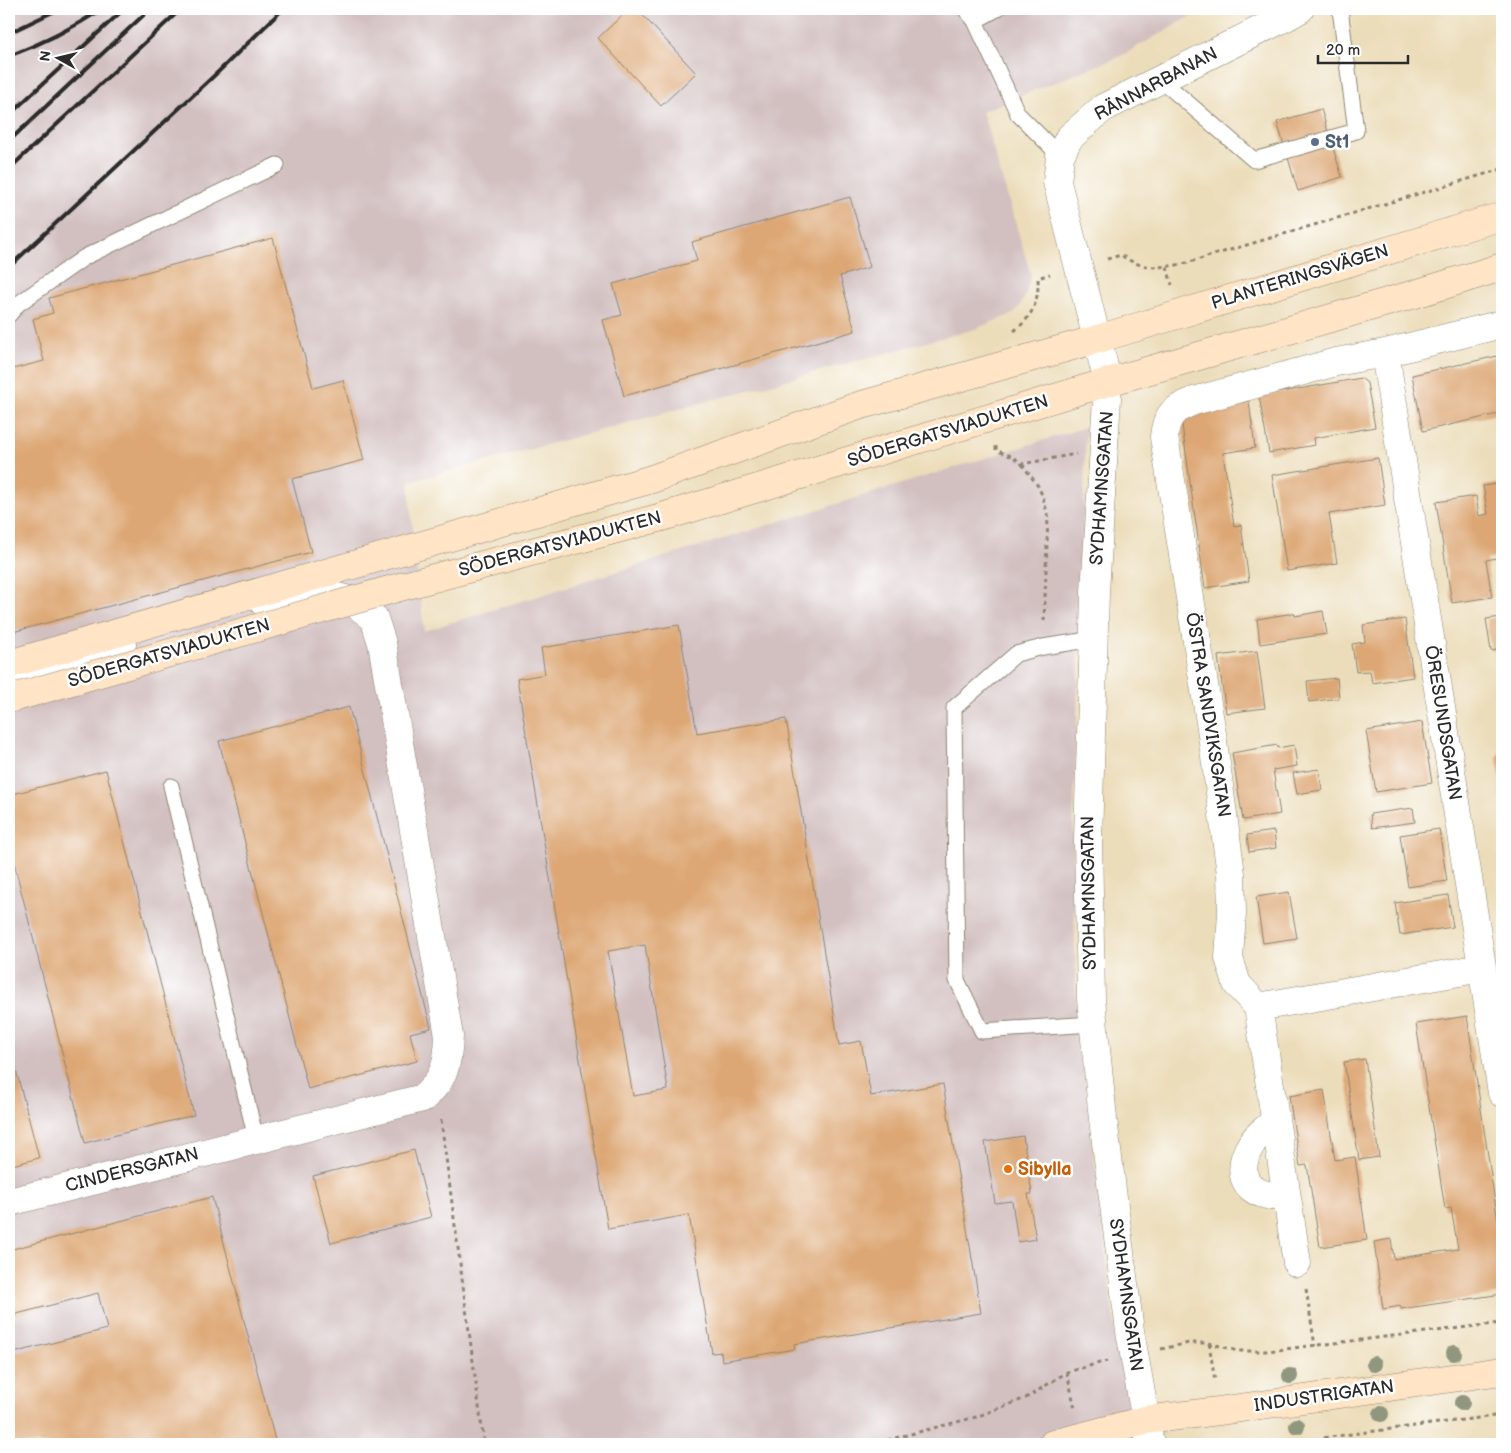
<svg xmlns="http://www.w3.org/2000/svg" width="1511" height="1453" viewBox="0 0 1511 1453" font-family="'Balsamiq Sans',sans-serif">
	<rect width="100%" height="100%" fill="#fff"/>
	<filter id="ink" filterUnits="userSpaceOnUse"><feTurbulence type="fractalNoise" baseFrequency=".02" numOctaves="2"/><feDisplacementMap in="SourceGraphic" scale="10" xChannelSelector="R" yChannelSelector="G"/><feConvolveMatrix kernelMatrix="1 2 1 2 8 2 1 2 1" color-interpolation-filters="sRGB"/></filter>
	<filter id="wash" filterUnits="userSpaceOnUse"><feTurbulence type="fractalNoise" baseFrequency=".0096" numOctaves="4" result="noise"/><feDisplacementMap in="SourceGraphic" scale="20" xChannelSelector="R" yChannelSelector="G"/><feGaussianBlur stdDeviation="1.12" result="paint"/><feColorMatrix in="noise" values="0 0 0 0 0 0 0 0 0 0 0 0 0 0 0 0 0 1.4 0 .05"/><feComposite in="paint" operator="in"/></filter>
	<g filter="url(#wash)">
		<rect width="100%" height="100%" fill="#ecddba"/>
		<!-- industrial -->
		<path fill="#d2bfc0" d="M9,9H1204L1119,57L982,111L1031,275L1025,297L1015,313L975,329L409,482L411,512L424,631L1086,427L1073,840L1076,1002L1117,1346L1139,1444H9Z"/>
		<g id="blocks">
			<!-- building -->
			<path fill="#dda775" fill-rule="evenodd" d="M629,9H637L696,73L661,106L598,38Z
				M1321,109L1342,177L1298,191L1277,122Z
				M850,197L870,267L840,276L855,331L624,396L603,320L622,315L613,284L697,261L692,242Z
				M273,238L313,388L343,380L364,460L292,479L311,552L9,633V370L44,361L33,319L53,313L49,298Z
				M1502,355V413L1423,431L1412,375Z
				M1361,378L1367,383L1375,427L1314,438L1315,445L1269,453L1259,396Z
				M1249,401L1255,448L1223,453L1234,526L1241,525L1249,581L1205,588L1181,418L1231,404Z
				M1378,458L1385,505L1329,514L1337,563L1287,571L1272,475Z
				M1502,483V557L1486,560L1492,597L1452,603L1436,502L1476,496L1479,516L1488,514L1483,486Z
				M1323,611L1327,634L1260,644L1257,619L1294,613L1295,616Z
				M1502,617V649L1491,651L1486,619Z
				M1405,619L1413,677L1372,683L1370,671L1356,672L1352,644L1365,642L1363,625Z
				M679,625L697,733L786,719L839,1045L861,1041L871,1096L943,1084L981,1313L794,1344L795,1349L722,1361L721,1352L712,1353L689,1215L608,1229L517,679L545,674L541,648ZM645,945L668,1090L633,1096L608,951Z
				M1257,651L1265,708L1226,713L1218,656Z
				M1337,678L1339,698L1309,702L1307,681Z
				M349,707L431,1028L410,1033L417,1061L308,1089L219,741Z
				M1422,722L1432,783L1376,792L1366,731Z
				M1277,745L1278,748L1294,745L1297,766L1273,770L1280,814L1243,820L1232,753Z
				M1502,746V783H1501L1497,757Z
				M1319,769L1322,790L1297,794L1293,773Z
				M106,770L194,1115L85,1143L9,843V795Z
				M1413,808L1415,822L1372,828L1370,814Z
				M1439,829L1447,881L1408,887L1400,835Z
				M1274,831L1276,848L1249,852L1247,835Z
				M1289,892L1297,938L1263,943L1256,897Z
				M1448,895L1453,927L1400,935L1395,903Z
				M1467,1016L1502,1249V1294L1401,1309V1306L1383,1309L1374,1242L1391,1239L1394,1259L1458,1249L1451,1208L1445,1209L1416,1024Z
				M9,1043L39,1158L9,1166Z
				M1365,1059L1379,1157L1359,1160L1344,1062Z
				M1324,1090L1335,1160L1355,1157L1367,1240L1320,1247L1307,1165L1300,1166L1289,1096Z
				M1023,1136L1032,1194H1028L1036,1239L1018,1242L1012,1201L995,1203L985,1142Z
				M414,1150L431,1217L331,1243L313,1176Z
				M212,1197L276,1444H9V1354L107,1329L98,1293L9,1316V1250Z"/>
		</g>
	</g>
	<g filter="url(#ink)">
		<use href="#blocks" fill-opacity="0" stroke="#8c8472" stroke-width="1"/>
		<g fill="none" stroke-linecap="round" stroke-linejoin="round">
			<!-- lane casing -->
			<g stroke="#8c8472" stroke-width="17">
				<path id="lane" d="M965,9L975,21L997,9
					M975,21L1018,114L1060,156
					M1160,79L1254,160L1356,131L1340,9
					M9,315L18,304L85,257L277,165
					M171,786L256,1139
					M1093,1024L982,1031L957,980L954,708L1016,654L1043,647L1094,639"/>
			</g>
			<!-- street casing -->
			<g stroke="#8c8472" stroke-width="29">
				<path id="street" d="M1385,353L1502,1093
					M9,679L122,645
					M1258,1007L1482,968
					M1275,1121C1268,1128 1257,1134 1252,1143C1239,1163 1238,1189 1267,1195C1273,1196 1281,1193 1286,1192
					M9,1202L423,1098C445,1079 448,1063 449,1036L382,643L374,618L350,600L321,593L290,595L264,603
					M1297,1263L1258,1007L1237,984L1229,958L1232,913L1231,874L1212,734L1164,437C1166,414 1174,409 1194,401L1336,362L1385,353L1502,324
					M1150,1444L1130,1331L1103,1119L1091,999L1088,840L1095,592L1108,382L1057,182L1060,156L1069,138L1103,108L1284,18L1300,9"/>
			</g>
			<!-- secondary casing -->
			<g stroke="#8c8472" stroke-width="29">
				<path id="secondary" d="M662,517L1108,382L1415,294L1502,267
					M9,664L652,479L858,406L1098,339L1502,216
					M1053,1444L1145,1420L1219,1411L1502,1371"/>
			</g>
			<!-- path -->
			<path stroke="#8c8472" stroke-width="3" stroke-dasharray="4 4" stroke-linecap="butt" d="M1107,259L1121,255C1142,270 1158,268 1183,264L1502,169
				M1167,267L1172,285
				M1014,331C1033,317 1039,300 1038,278L1050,274
				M996,446V450L1013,457L1022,464L1076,454
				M1022,464L1038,486L1043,497L1048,517L1044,624
				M441,1120L484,1444
				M1306,1289L1315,1346
				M1209,1343L1215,1382
				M1161,1349L1189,1343H1209L1238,1351H1268L1502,1323
				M1067,1372L1075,1409
				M1322,1443L1321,1438L1502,1415
				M872,1444L976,1417L1026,1398L1067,1372L1107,1361
				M1311,1444L1322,1443V1444"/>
			<!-- lane -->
			<use href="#lane" stroke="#fff" stroke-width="15"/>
			<!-- street -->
			<use href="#street" stroke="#fff" stroke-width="28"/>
			<!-- secondary -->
			<use href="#secondary" stroke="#ffe4c6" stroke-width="28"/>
			<!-- rail -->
			<path stroke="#2b2b2b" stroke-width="4" d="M9,33L59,9
				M9,56C41,44 73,28 102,9
				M9,115L124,9
				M9,141L150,9
				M9,169L181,9
				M9,267L217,73L283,9"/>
			<!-- secondary-bridge casing -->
			<g stroke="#8c8472" stroke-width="29" stroke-linecap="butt">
				<path id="secondary-bridge" d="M9,699L400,587L662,517"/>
			</g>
			<!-- secondary-bridge -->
			<use href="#secondary-bridge" stroke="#ffe4c6" stroke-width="28"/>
		</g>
		<!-- trees -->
		<g fill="#90977e">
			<circle cx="1454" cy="1353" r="8"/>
			<circle cx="1374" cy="1364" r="8"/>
			<circle cx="1290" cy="1376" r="8"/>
			<circle cx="1462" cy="1403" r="8"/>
			<circle cx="1381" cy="1414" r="8"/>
			<circle cx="1297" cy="1426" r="8"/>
		</g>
	</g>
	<!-- markers -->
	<circle fill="#5c6f8a" stroke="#fff" stroke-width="2" cx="1315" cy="142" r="5"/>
	<circle fill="#e8710a" stroke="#fff" stroke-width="2" cx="1008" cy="1169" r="5"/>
	<g text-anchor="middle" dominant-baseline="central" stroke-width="5" stroke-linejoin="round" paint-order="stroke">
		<!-- street labels -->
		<g font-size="18" fill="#2b2b2b" stroke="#fff">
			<text transform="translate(1156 84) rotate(-28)">RÄNNARBANAN</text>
			<text transform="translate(1300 277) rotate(-17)">PLANTERINGSVÄGEN</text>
			<text transform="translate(948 431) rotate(-17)">SÖDERGATSVIADUKTEN</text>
			<text transform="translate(1102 488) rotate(-86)">SYDHAMNSGATAN</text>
			<text transform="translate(560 544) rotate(-15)">SÖDERGATSVIADUKTEN</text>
			<text transform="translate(169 653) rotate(-16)">SÖDERGATSVIADUKTEN</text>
			<text transform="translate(1208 715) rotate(81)">ÖSTRA SANDVIKSGATAN</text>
			<text transform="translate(1443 723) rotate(81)">ÖRESUNDSGATAN</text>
			<text transform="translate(1089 893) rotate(-91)">SYDHAMNSGATAN</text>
			<text transform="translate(132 1170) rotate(-14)">CINDERSGATAN</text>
			<text transform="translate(1126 1295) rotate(82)">SYDHAMNSGATAN</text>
			<text transform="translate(1324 1396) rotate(-8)">INDUSTRIGATAN</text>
		</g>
		<!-- service labels -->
		<g font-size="18" font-weight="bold" fill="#4e5e75" stroke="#fff" text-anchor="start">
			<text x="1325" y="142">St1</text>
		</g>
		<!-- food labels -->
		<g font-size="18" font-weight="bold" fill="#c56008" stroke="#fff" text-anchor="start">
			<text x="1018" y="1169">Sibylla</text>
		</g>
	</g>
	<!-- margin -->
	<rect width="1511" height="1453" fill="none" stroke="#fff" stroke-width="30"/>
	<!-- north arrow -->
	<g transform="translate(58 58) rotate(278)" stroke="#ffffff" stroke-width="4" paint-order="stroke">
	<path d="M0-4L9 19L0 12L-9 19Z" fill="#2b2b2b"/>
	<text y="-8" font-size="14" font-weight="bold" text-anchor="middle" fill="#2b2b2b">N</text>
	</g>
	<!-- scale -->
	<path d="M1318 55v8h90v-8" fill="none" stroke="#2b2b2b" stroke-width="2.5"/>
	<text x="1326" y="55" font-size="15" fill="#2b2b2b" stroke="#ffffff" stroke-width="4" paint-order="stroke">20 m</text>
</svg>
